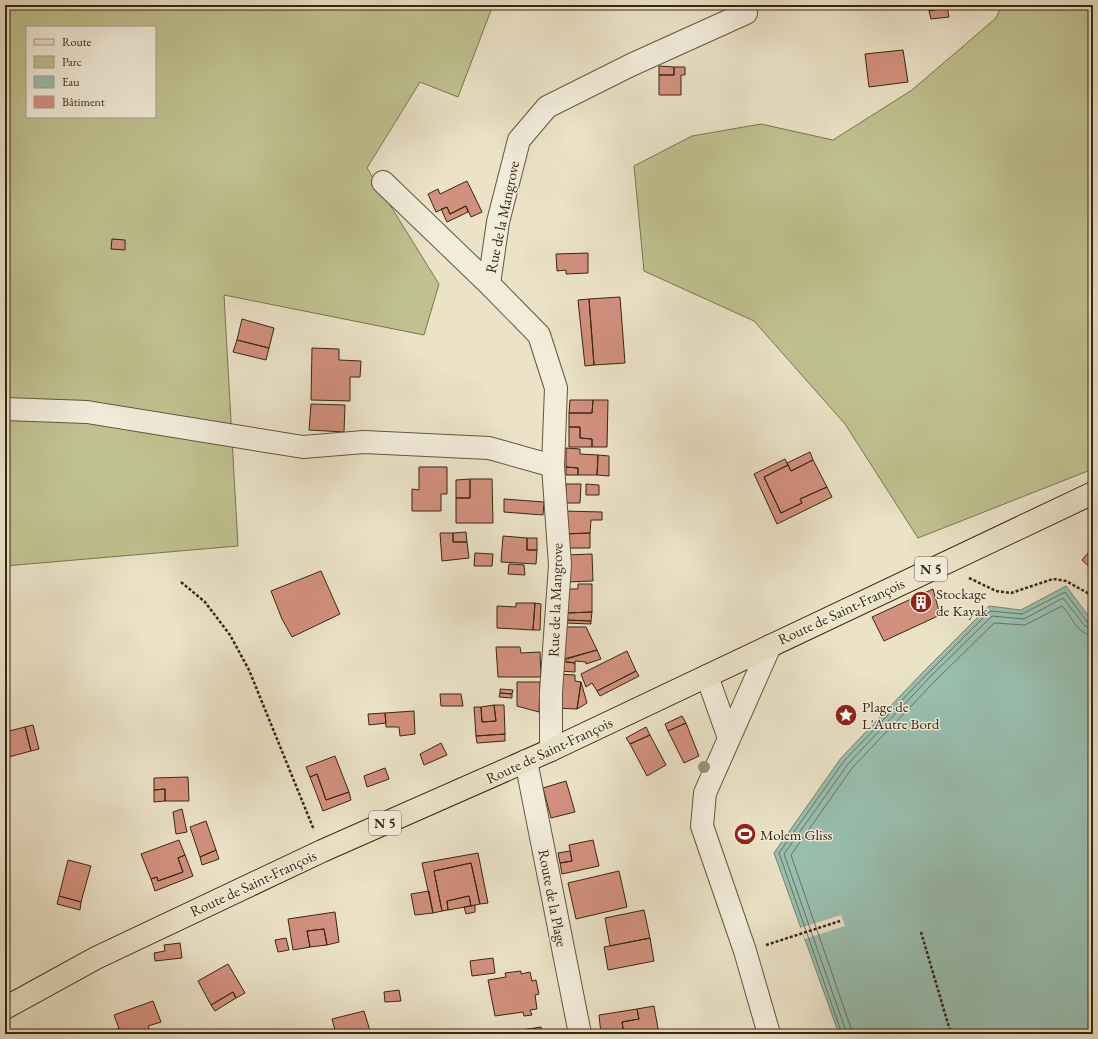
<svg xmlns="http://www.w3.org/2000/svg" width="1098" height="1039" viewBox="0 0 1098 1039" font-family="'EB Garamond',serif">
	<rect width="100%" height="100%" fill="#ebe2c7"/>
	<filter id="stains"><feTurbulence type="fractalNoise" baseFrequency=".005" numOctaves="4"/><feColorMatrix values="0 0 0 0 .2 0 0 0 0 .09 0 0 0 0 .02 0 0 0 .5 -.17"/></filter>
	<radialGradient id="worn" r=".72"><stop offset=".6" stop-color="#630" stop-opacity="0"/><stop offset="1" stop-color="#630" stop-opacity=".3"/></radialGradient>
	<!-- green -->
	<path fill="#c0c190" stroke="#7c7450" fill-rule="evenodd" d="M5,5H493L458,97L420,82L367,168L439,284L424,335L224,295L238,546L5,566ZM27,27H155V117H27Z
		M1002,5H1093V469L918,538L845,424L754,321L644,271L634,166L692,136L761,124L833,140L912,90L996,18Z"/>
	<!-- water -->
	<path fill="#99bfb0" stroke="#728270" d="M1066,586L1093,622V1034H839L774,853L841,758L924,671L989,606L1021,610Z"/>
	<!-- pier -->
	<path fill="#ebe2c7" d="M841,915L845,926L805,939L800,928Z"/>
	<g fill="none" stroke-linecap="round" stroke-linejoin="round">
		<!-- shore -->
		<path stroke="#687260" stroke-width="1" d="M842,1034L779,853L844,761L927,674L990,611L1022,614L1065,592L1088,623L1093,624
			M847,1034L784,854L848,764L930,677L992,616L1024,619L1063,598L1085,626L1093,629
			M853,1034L791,855L852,768L934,682L994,623L1025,625L1062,606C1072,616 1077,635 1093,635"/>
	</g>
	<!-- building -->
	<path fill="#d2907e" stroke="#38260f" d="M706,5H734L707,9Z
		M928,5H947V7L929,11Z
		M947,7L949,17L931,19L929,11Z
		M903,50L908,82L869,87L865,54Z
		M659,66L674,67V75H659Z
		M674,67H685V75H681V95H659V75H674Z
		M467,181L482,212L471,217L466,206L450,214L447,207L436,212L428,194L438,189L440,194Z
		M466,206L468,212L447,222L441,209L447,207L450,214Z
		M112,239L125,240V250L111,249Z
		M588,253V273L566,274V270L557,271L556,254Z
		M620,297L625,363L594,365L589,299Z
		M589,299L594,365L585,366L578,300Z
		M242,319L274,328L269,348L237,340Z
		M237,340L269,348L266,360L233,352Z
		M312,348L339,349V360L361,361L360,377H350V401L311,400Z
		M570,400H593L592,413H569Z
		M593,400H608L607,447H592V439L580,438V427H569V413H592Z
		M311,404L345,405L344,432L309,430Z
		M569,427H580V438L592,439V447H569Z
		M566,448L580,449V454L598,455L597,475H578V468L566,467Z
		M810,452L813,460L791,471L787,463Z
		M598,455L609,456V476L597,475Z
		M785,459L788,465L764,477L781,513L802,503L800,499L827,487L832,497L777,524L754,474Z
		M813,460L827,487L800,499L802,503L781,513L764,477L788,465L791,471Z
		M419,467H447V494H441V511H412V489L419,490Z
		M566,467L578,468V475H566Z
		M470,479V498H456V480Z
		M470,479H492L493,523H456V498H470Z
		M566,484H581L580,503H565Z
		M586,484L599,485V495H586Z
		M504,499L544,502L543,515L504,512Z
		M563,511L602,512V520H591L590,533L563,534Z
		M466,532L467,542H453V533Z
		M440,533H453V542H467L469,558L442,561Z
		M590,533V548H563V534Z
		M503,536L527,538V550H537L536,564L501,562Z
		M527,538H537V550H527Z
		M1093,547V570L1082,560Z
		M475,553L493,554L492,566H474Z
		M592,554L593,581L565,582L566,555Z
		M509,564L524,565L525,575L508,574Z
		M321,571L340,614L292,637L282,619L271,591Z
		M578,584H592V612L566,613L567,589H578Z
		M933,589L940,615L884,641L872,617Z
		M516,603H535L533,630L497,628V606L516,607Z
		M535,603L541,604L540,630H533Z
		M592,612L591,621L566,620V613Z
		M566,620L591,621V624L566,623Z
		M561,627H586L597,650L560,660Z
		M496,647H520L521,653L540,652L541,677H498Z
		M597,650L601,659L586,664V662L575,661V663L560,661Z
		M627,651L636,671L597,691L592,683L586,687L581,674Z
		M560,661L575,663V672L560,671Z
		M636,671L639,676L600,696L597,691Z
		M556,674L575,675V681L581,682L577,709L553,708Z
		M517,682H540L539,712L517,706Z
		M581,682L587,703L577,709Z
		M500,689L513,690L512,694L500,693Z
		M500,693L512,694V698L499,697Z
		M440,694H461L463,706H441Z
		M494,705L496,721L482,722L481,707Z
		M494,705H504L505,734L476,736L474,707H481L482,722L496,721Z
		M414,711L415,734L400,736L399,727H386L385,713Z
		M385,713L386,723L369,725L368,714Z
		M682,716L686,723L668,731L665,724Z
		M686,723L699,756L684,763L668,731Z
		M33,725L39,749L31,751L25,727Z
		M25,727L31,751L5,758V732Z
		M646,727L650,735L630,744L626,738Z
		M505,734V741L477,743L476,736Z
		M650,735L666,765L647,776L630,744Z
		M441,743L447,755L424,765L420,754Z
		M335,756L349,792L326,800L317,774L310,777L306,767Z
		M385,768L389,779L367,787L364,776Z
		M317,774L326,800L349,792L351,800L323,811L310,777Z
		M188,777L189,801H165V789L154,790V778Z
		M566,781L575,812L551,818L543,788Z
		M165,789V801L154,802V790Z
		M182,809L187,832L176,834L173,812Z
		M206,821L216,850L200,857L190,827Z
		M179,840L185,855L178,858L183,872L158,881L157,877L151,879L141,854Z
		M593,840L599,866L562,874L560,863L572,861L569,845Z
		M216,850L219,859L202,865L200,857Z
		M570,851L572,861L560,863L558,853Z
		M478,853L488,903L480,904L471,863L434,871L442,911L433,913L422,863Z
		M185,855L193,876L155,891L151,879L157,877L158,881L183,872L178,858Z
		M68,860L91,866L81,902L59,896Z
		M471,863L480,904L471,906L469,896L447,901L448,910L442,911L434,871Z
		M619,871L627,907L576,919L568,883Z
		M429,891L433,913L415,915L411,894Z
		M59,896L81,902L80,910L57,904Z
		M469,896L471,906L448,910L447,901Z
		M475,905V912L466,914L464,907Z
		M644,910L650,938L610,946L605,918Z
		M335,912L339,942L327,945L324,929L307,931L310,947L293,950L288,919Z
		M324,929L327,945L310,947L307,931Z
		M286,938L289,950L278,952L275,940Z
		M650,938L654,961L608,970L604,947Z
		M180,943L182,958L155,961L154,953L165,951L164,945Z
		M493,958L495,973L472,976L470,961Z
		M228,964L245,993L236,998L233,992L211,1005L198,981Z
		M521,971V974L530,972L532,981L536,980L539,994L535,995L537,1009L530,1010L532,1015L524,1016L523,1012L495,1016L488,980L506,977L505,973Z
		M399,990L401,1001L385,1002L384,992Z
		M233,992L236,998L215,1011L211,1005Z
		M153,1001L161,1022L148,1026L150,1031L142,1034H121L114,1015Z
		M654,1006L659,1034H624L622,1022L639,1019L637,1009Z
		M637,1009L639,1019L622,1022L624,1034H601L599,1015Z
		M364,1011L371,1034H336L332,1019Z
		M541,1027L542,1034H536L535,1028Z
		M119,1028L121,1034H114L113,1031Z
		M535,1028L536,1034H491Z"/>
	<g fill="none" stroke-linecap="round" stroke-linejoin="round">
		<!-- minor casing -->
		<g stroke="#65553d" stroke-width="24">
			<path id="minor" d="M383,182L489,284
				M5,409L87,412L303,447L364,442L489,448L553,466
				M707,676L729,738
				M551,750V692L560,565L553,466L556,388L539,335L489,284L498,222L519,140L547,107L631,65L746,13
				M526,761L580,1034
				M769,1034L745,951L702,826L705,793L770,646"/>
		</g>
		<!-- major casing -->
		<g stroke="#38260f" stroke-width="24">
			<path id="major" d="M5,1008L96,958L322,851L551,750L1093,493"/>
		</g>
		<!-- path -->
		<path stroke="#38260f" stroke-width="2.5" stroke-dasharray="3 2" stroke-linecap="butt" d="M969,578L996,591L1011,593L1053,579L1066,581L1093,596
			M181,582L205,602L230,635L249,670L314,830
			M921,932L951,1034
			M766,945L840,921"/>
		<!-- minor -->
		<use href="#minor" stroke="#f2ecdb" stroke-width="22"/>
		<!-- major -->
		<use href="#major" stroke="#ebe2c7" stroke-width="22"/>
	</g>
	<!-- trees -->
	<circle fill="#9b9073" cx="704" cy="767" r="6"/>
	<!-- icons -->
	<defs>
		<g id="building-disc" transform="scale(1.15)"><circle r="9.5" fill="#8f2418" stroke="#f2ecdb"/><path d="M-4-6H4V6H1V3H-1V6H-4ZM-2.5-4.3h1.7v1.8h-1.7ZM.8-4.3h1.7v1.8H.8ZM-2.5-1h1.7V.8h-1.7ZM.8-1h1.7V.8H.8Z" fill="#fff"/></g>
		<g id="sight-disc" transform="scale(1.15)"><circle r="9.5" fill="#8f2418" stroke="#f2ecdb"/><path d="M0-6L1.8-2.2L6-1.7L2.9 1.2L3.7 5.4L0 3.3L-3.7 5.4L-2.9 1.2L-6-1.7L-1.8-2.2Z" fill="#fff"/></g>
		<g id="stadium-disc" transform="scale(1.15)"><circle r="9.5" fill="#8f2418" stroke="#f2ecdb"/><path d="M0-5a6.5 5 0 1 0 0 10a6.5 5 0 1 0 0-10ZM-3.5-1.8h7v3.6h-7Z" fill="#fff"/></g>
	</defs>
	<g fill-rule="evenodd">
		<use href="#building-disc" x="921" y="602"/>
		<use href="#sight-disc" x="846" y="715"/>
		<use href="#stadium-disc" x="745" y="834"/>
	</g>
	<g text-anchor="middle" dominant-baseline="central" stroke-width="3" stroke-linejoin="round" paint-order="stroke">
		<!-- shield labels -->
		<g fill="#f2ecdb" stroke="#70614c" stroke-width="1">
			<rect x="915" y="557" width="32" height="24" rx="3"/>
			<rect x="369" y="811" width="32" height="24" rx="3"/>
		</g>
		<g font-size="14" font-weight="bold" fill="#38260f">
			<text x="931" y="569">N 5</text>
			<text x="385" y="823">N 5</text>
		</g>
		<!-- street labels -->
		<g font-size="15" fill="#38260f" stroke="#f2ecdb">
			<text transform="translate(502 217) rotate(-78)">Rue de la Mangrove</text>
			<text transform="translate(555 600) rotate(-88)">Rue de la Mangrove</text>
			<text transform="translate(841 611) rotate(-25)">Route de Saint-François</text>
			<text transform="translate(549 750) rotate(-25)">Route de Saint-François</text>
			<text transform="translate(253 883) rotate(-25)">Route de Saint-François</text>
			<text transform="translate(553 898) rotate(79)">Route de la Plage</text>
		</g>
		<!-- poi labels -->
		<g font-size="15" fill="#38260f" stroke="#f2ecdb" text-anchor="start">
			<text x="936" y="593">Stockage<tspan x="936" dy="17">de Kayak</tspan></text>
			<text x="862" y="706">Plage de<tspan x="862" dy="17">L'Autre Bord</tspan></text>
			<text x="760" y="834">Molem Gliss</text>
		</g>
	</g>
	<!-- margin -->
	<rect width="1098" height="1039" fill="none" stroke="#ebe2c7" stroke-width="20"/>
	<rect x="6" y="6" width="1086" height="1027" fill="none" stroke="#38260f" stroke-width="2"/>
	<rect x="10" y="10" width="1078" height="1019" fill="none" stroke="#38260f"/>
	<!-- legend -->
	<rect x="26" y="26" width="130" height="92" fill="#f2ecdb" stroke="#a89d89"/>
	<rect x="34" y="39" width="20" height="6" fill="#ebe2c7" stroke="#a89d89"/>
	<text x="62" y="46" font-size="12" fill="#38260f">Route</text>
	<rect x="34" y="56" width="20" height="12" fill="#c0c190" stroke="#a89d89"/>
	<text x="62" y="66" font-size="12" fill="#38260f">Parc</text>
	<rect x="34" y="76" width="20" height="12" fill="#99bfb0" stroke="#a89d89"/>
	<text x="62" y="86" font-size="12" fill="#38260f">Eau</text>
	<rect x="34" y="96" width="20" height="12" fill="#d2907e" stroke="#a89d89"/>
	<text x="62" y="106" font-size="12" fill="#38260f">Bâtiment</text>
	<rect width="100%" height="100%" filter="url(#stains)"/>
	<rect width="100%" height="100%" fill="url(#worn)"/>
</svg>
